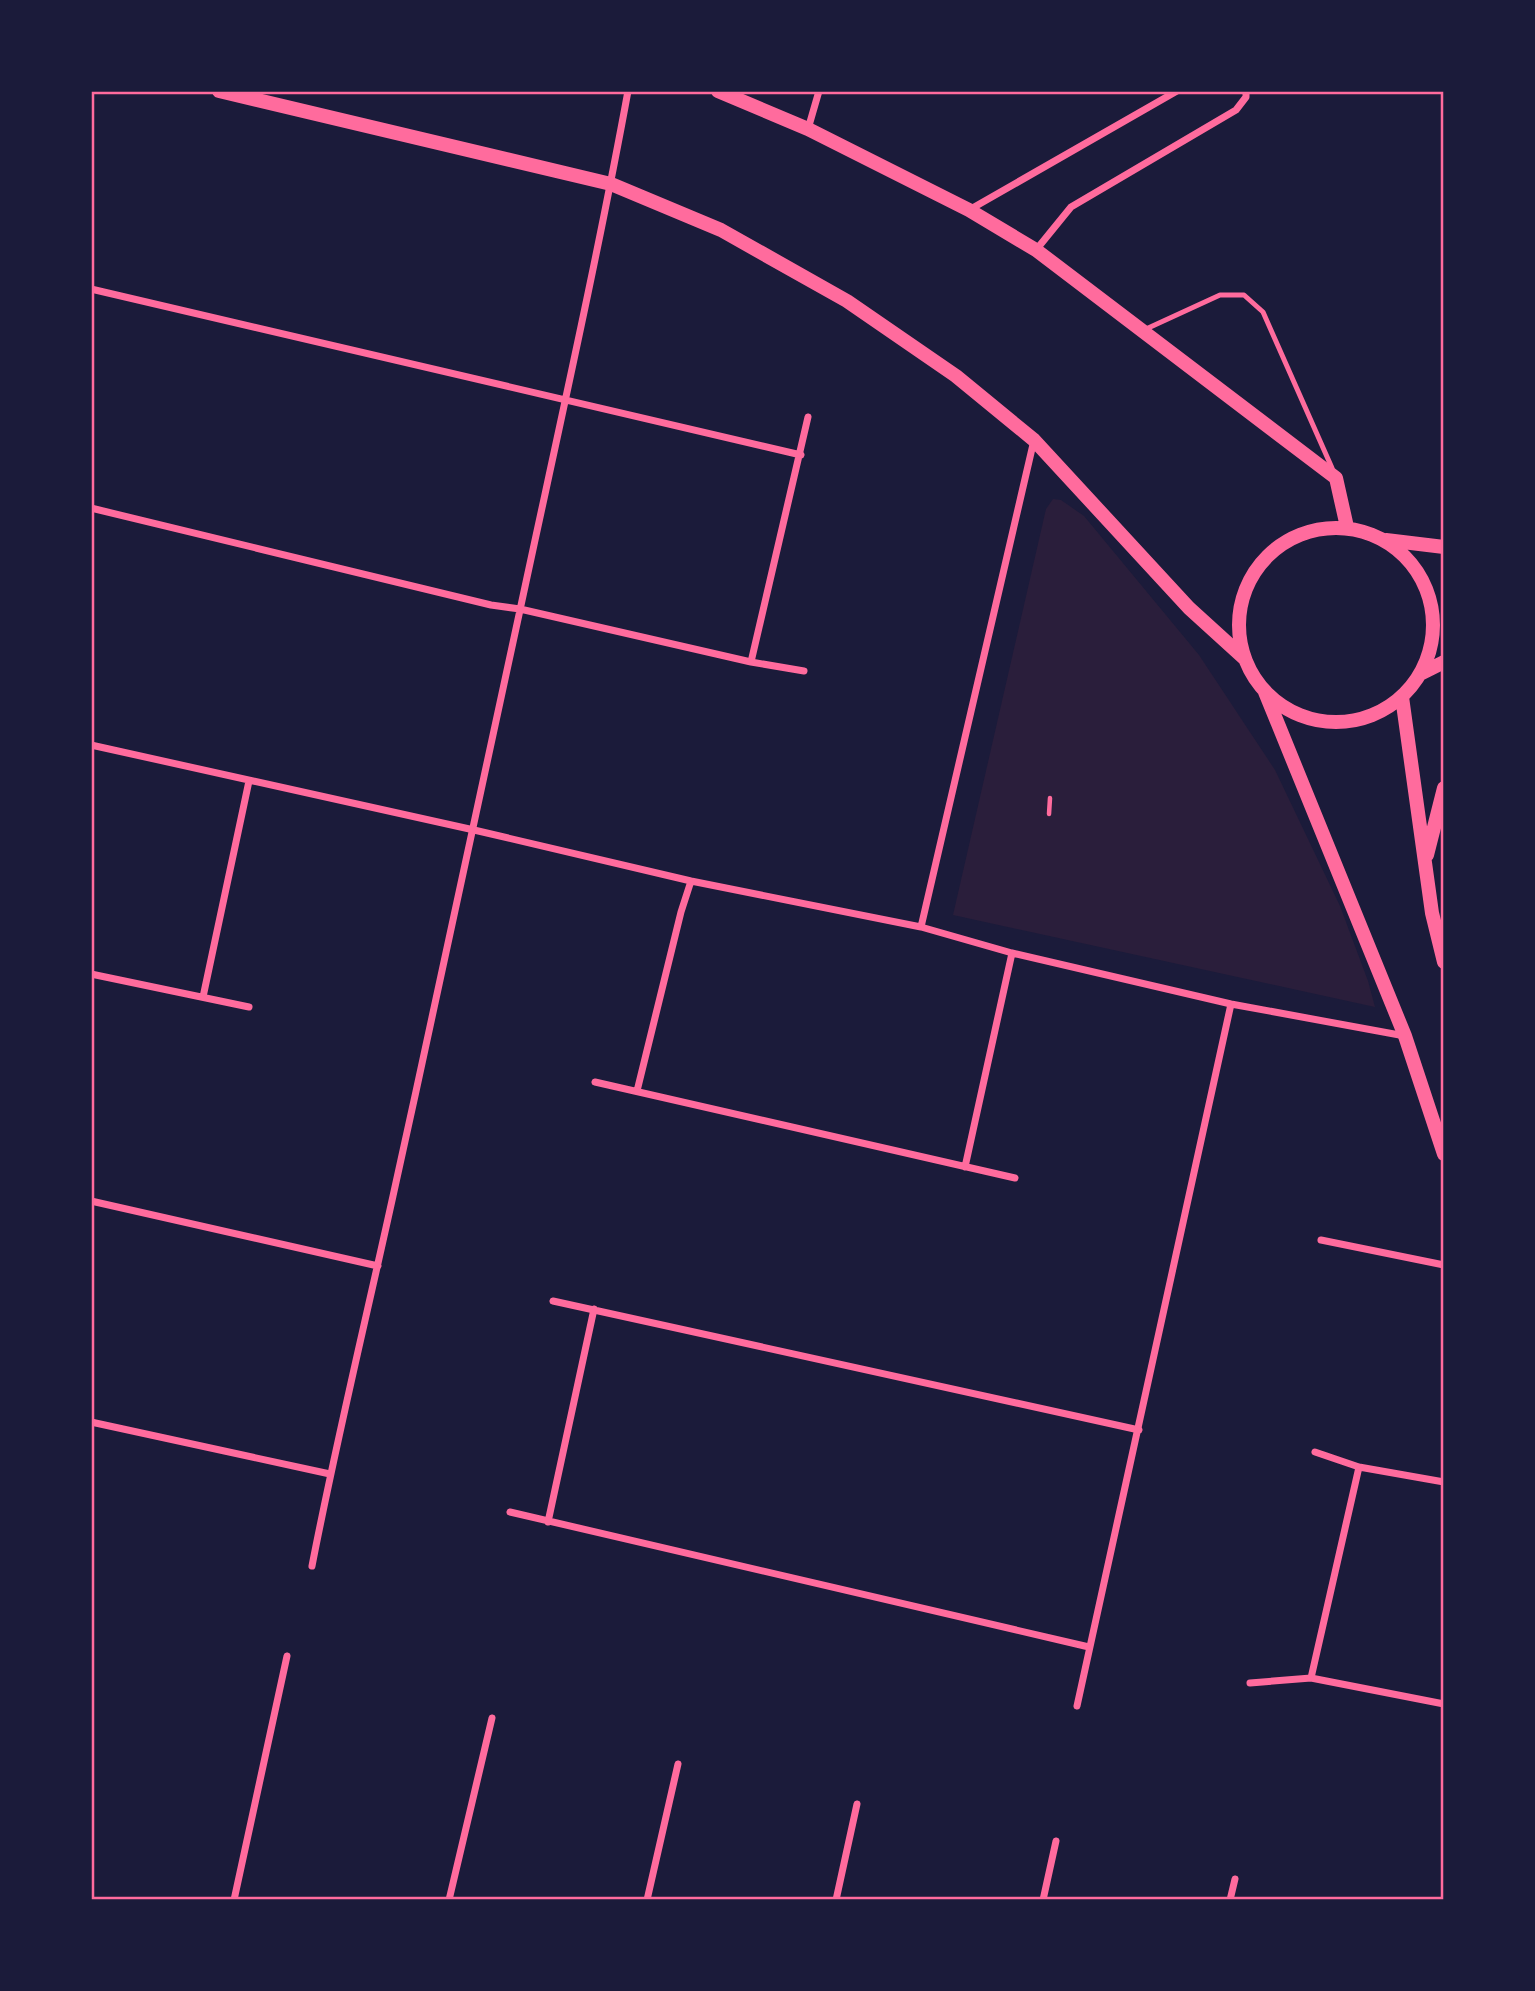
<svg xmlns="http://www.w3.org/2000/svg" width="1535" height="1991" viewBox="0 0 1535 1991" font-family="Poppins,sans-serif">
	<rect width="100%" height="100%" fill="#1b1b3a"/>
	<!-- green -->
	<path fill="#2a1e3b" d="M1053,499L1061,500L1084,516L1199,655L1275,770L1340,906L1368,981L1375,1007L953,915L1046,509Z"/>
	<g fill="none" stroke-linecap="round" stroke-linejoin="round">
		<!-- path -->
		<path stroke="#ff6b9d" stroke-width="4.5" d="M1049,814L1050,798"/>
		<!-- service -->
		<path stroke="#ff6b9d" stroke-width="5" d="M1146,329L1220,295H1244L1263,312L1332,468"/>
		<!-- minor -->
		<path stroke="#ff6b9d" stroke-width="7" d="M808,129L819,91
			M969,210L1177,91
			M1036,250L1071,207L1236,110L1246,97V91
			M91,289L801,455
			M91,508L491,605L520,609L751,662L804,671
			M751,662L808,417
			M91,745L474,830L691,881L921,927L1012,953L1231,1004L1405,1036
			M921,927L1034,440
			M91,974L249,1007
			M203,997L249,781
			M595,1082L1015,1178
			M637,1091L681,912L691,881
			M965,1167L1012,953
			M91,1201L378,1266
			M1321,1240L1444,1265
			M553,1301L1139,1430
			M91,1422L330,1474
			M1315,1452L1359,1467L1444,1482
			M510,1512L1089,1647
			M548,1522L594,1309
			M312,1566C336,1442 366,1319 393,1196C436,1001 478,806 520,610C557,437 596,265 628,91
			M1311,1678L1359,1467
			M1250,1683L1311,1678L1444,1704
			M1077,1706L1231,1004
			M234,1900L287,1656
			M449,1900L492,1718
			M647,1900L678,1764
			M836,1900L857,1804
			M1043,1900L1056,1841
			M1230,1900L1235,1879"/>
		<!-- secondary -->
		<path stroke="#ff6b9d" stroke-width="14" d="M219,91L611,184L721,230L847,301L956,376L1034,440L1189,608L1244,658
			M718,91L808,129L969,210L1036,250L1336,478L1347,527
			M1239 625a97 97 0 1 1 194 0a97 97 0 1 1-194 0Z
			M1386,540L1444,547
			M1422,673L1444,662
			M1265,692L1405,1036L1444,1154
			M1402,697L1432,913L1444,962
			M1427,855L1444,788"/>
	</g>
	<!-- border -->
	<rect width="1535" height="1991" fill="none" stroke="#1b1b3a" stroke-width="186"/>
	<rect x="93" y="93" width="1349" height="1805" fill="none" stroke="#ff6b9d" stroke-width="2.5"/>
</svg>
